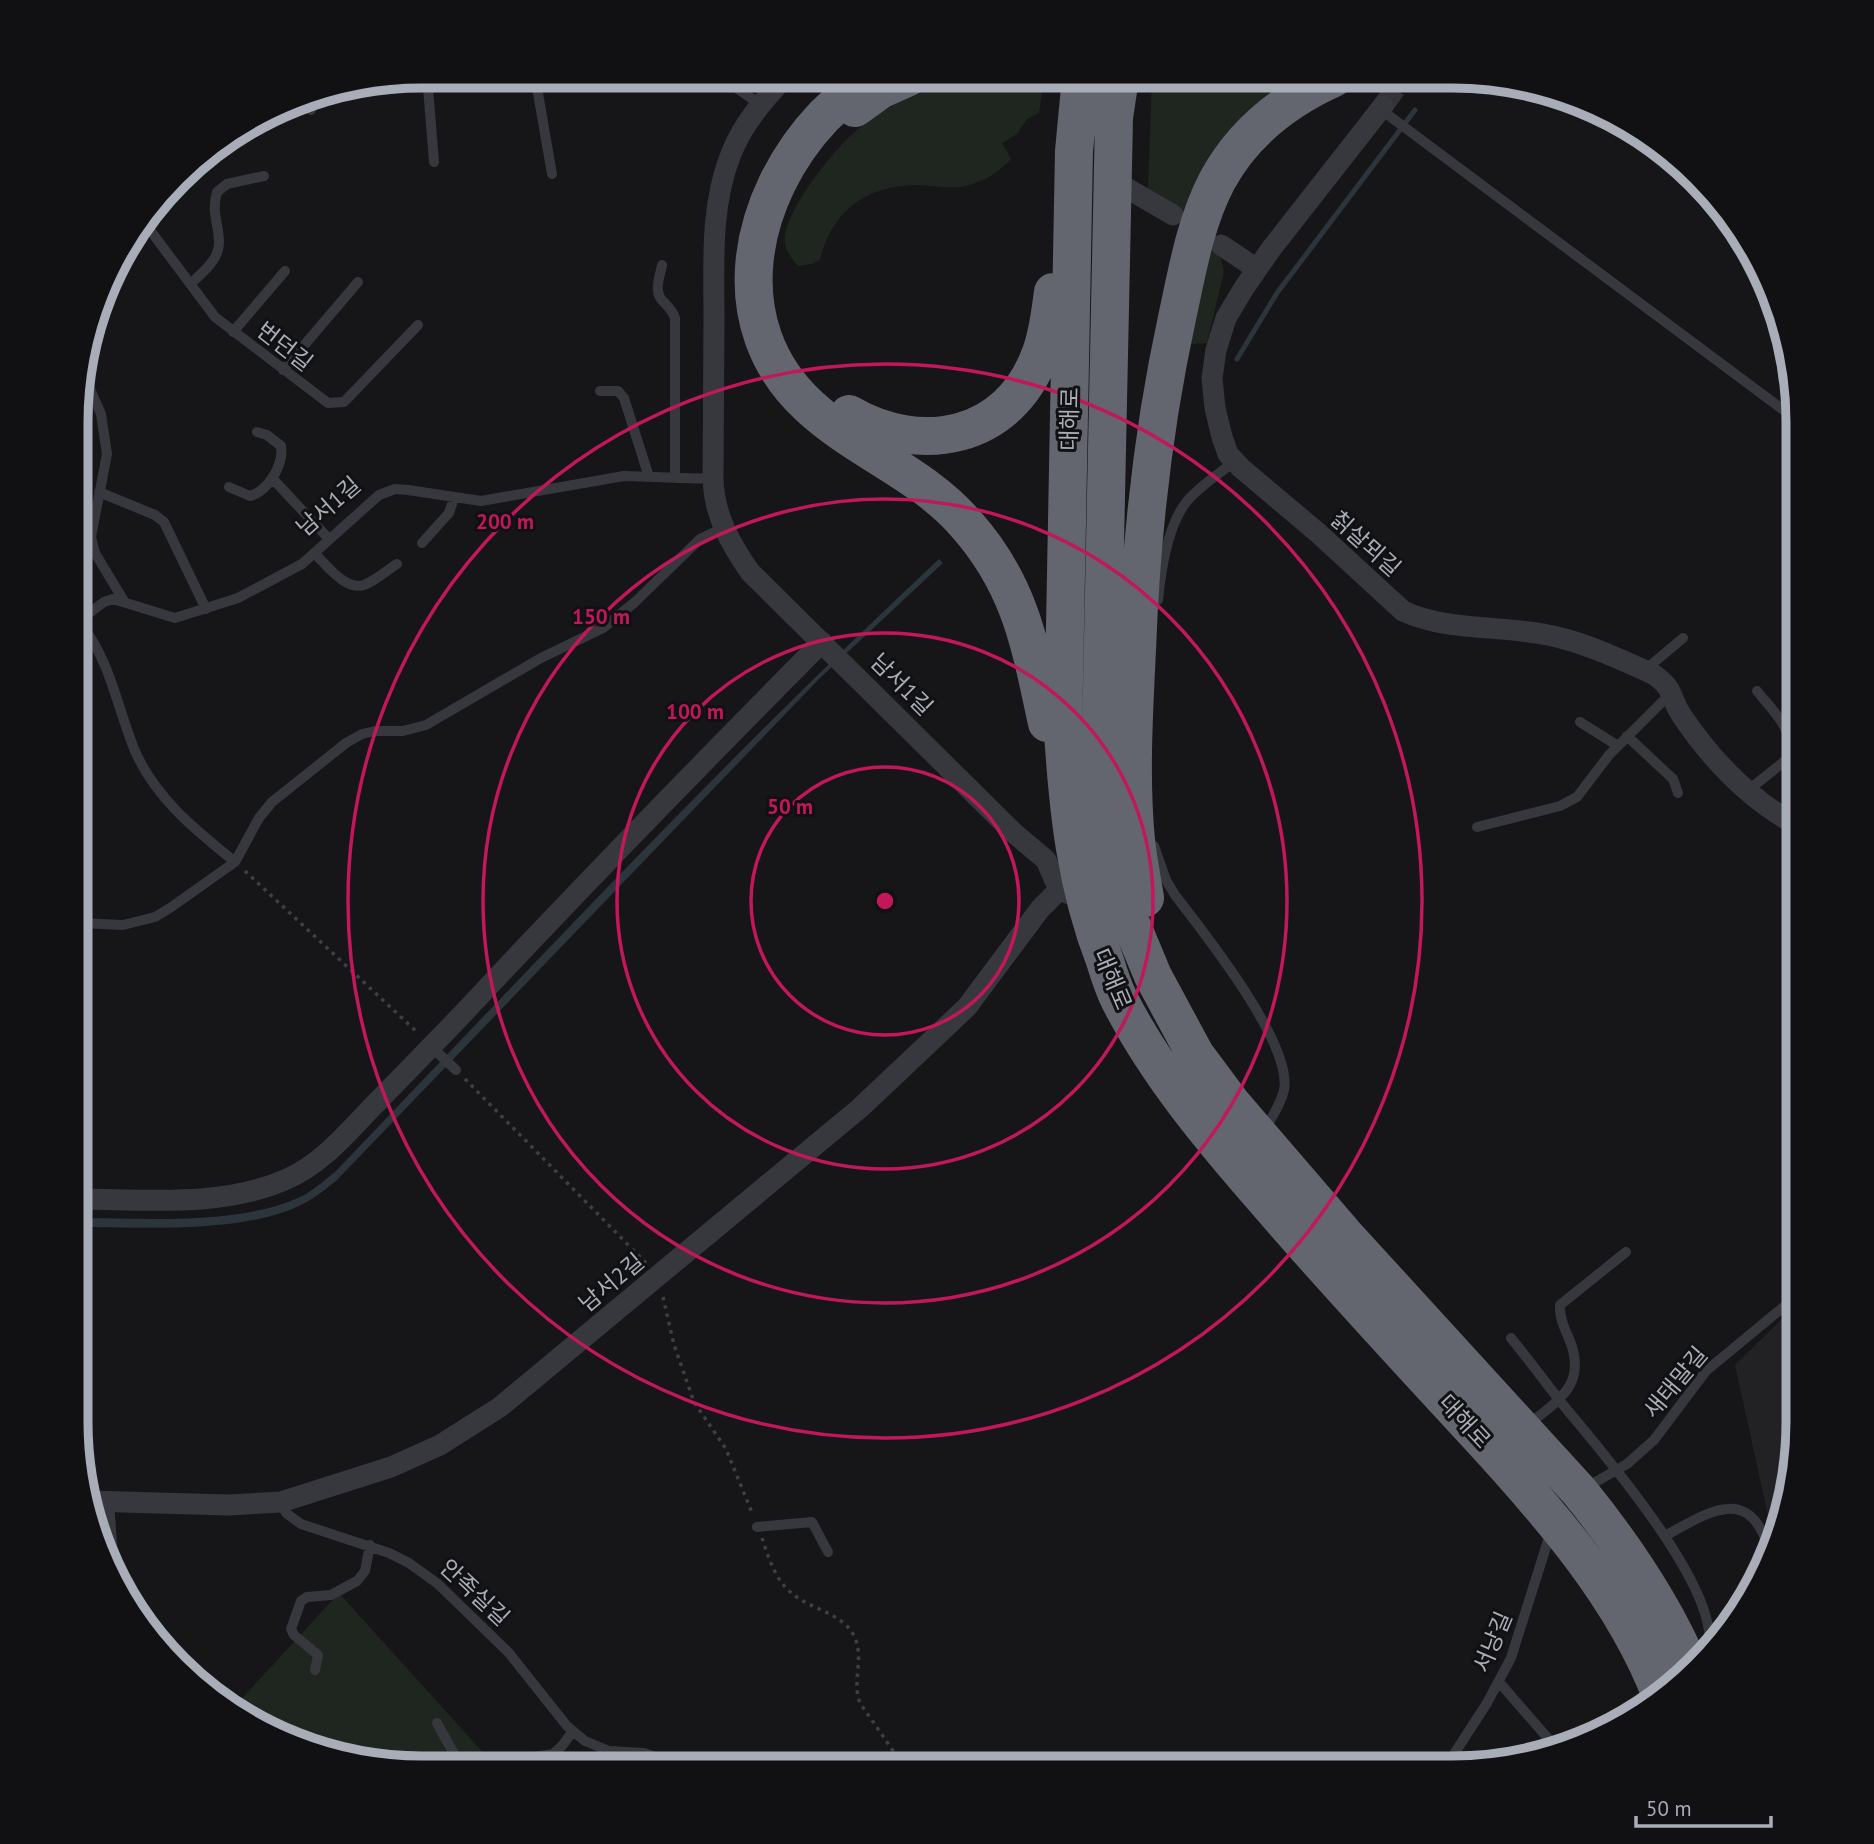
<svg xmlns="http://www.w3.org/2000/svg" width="1874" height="1844" viewBox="0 0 1874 1844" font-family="'PT Sans','Noto Sans KR',sans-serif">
	<rect width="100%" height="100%" fill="#161618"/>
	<!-- built -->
	<path fill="#222225" d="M1798,1300V1445L1787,1513L1774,1543L1735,1365L1787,1314Z"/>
	<!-- green -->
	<path fill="#1e261f" d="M956,77H1044L1039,113L1027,119L1017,134L1002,143L1011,159C997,174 985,181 965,186C949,190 929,184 912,185C864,187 831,213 820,260L812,264L798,266C793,260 786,252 785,243C781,213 840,141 864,124C892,104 923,86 956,77Z
		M1152,77L1299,78L1188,216L1148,190Z
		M1206,243L1219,250L1224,272L1207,343L1192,344L1187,339Z
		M339,1593L497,1768H399L268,1733L232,1709Z"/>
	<!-- water -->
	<path fill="#2c353c" d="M939,559L943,563L820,678L336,1181C328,1187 319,1195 310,1200C253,1235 143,1227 77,1227V1218C144,1218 246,1226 306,1194C317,1187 326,1179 336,1171C534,964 730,754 939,559Z"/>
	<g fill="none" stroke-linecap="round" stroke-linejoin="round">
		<!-- stream -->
		<path stroke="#2c353c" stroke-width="5" d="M1237,359L1277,293L1415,110"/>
		<!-- street-tunnel -->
		<path stroke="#333438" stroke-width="21" stroke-dasharray="21 10" stroke-linecap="butt" d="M1383,106L1403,78"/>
		<!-- path -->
		<path stroke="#3d3f44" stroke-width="3.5" stroke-dasharray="3.5 5" stroke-linecap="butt" d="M245,871L418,1033
			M465,1079L646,1263
			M663,1297L674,1345L694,1402L726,1449L753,1515
			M762,1538C769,1559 776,1582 794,1595C811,1609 841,1613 853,1634C866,1657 851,1680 860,1703L905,1768"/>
		<!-- lane -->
		<path stroke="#37383d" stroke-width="10" d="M427,75L434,162
			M535,76L552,174
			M719,76L760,104
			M1380,109L1798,421
			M311,110L314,93
			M144,222L215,317L328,403L344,402L418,325
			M662,265C660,276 654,290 661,299C667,306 672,309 675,318V478
			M112,275L138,228
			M190,284C202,273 219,260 219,243C219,223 211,214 217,192L227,184L264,176
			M233,332L285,271
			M283,370L358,282
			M82,371L101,414L107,454L91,537L95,553L124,601
			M600,391H618L624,398L649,477
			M272,478L329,539
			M229,487L250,496C268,491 284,465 281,446L267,435L257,432
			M99,492L155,515L164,522L206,609
			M81,515L96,510
			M422,543L449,513L454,498
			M314,553C326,564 345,591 364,585C375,581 387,570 397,564
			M1158,600C1161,570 1168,523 1188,500C1201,485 1219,474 1235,461
			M80,620L104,602L113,599L175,618L238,598L302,564L379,495L395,489L408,490L481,501L624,476L713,479
			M80,623C111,661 117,708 135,751C156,799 196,830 235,862
			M1645,670L1683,638
			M1580,722L1618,746
			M1627,736L1673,779L1678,793
			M1746,792L1786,760C1798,732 1773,711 1757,691
			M1477,827L1560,806L1577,797L1609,755L1672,692
			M1154,846L1166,880L1175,895C1204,933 1293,1044 1284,1090C1281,1104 1272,1117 1265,1129
			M79,923L123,925L155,917L170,908L235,862L259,818L272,802L346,743L362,734L375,731H403L426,725L541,658L603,628L635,602L700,539L723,528
			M439,1054L456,1070
			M1511,1338C1529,1360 1546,1383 1564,1406C1603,1453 1717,1585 1709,1645
			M1528,1425C1558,1400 1587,1385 1570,1341C1565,1329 1559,1318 1560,1305L1626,1252
			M1585,1488L1627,1464L1654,1440L1706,1371L1793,1299L1798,1293
			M109,1501L114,1571
			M281,1502L286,1513L301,1524L389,1553L409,1563L438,1584L509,1653L567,1726L585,1741L609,1751L644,1753L686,1768
			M757,1527L812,1522L828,1552
			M1665,1536C1710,1511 1751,1483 1770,1553
			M315,1670L318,1655L294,1635L291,1629L301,1601L307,1597L331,1595L357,1581L365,1571L370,1545
			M1499,1682L1559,1751
			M437,1723L454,1754L468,1768
			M553,1754L565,1768
			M479,1768L514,1760L553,1754L562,1746L573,1731
			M615,1768V1751
			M1445,1768L1487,1703L1511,1658L1551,1531"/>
		<!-- street -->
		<path stroke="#37383d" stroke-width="21" d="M786,76C764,100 743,123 731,154C710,206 714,264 714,319C714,372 713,426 713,479C714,515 730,543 750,572L1014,833L1046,860L1059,890L1072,895
			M1383,106L1271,249L1244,288L1226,318L1216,350L1212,378L1215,408L1222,437L1228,454L1241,468L1317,532L1403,611C1450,633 1507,624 1557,637C1590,645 1622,660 1653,674C1677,691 1668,696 1682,716C1713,762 1750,800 1798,826
			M1113,180L1173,215
			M1221,245L1257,269
			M77,1199C145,1199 223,1208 287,1179C324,1163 351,1128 379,1100C415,1063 451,1027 486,989C596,872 708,757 822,642
			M87,1501L228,1505L281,1502L391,1467L440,1445L500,1407L860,1108L967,1007L1040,909L1059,890"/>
		<!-- highway -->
		<path stroke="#63666e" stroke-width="38" d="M874,76C856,88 839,101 824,116C748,196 720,324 809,406C857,451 922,473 966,524C1021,586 1030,645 1047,723
			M1081,77L1074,151L1063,732C1068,812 1076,886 1105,961C1109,974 1113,987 1119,999C1157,1074 1212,1139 1267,1202C1334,1280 1405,1356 1475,1432C1547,1510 1624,1597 1662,1698
			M1120,77L1114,118L1101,733L1102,790L1110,849L1123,904L1153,976L1195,1054L1233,1105L1344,1234L1579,1491C1622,1544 1663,1604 1690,1667
			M855,108L880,90L909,77
			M849,414C921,456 1009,439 1040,355C1048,335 1050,313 1053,292
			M1145,898C1142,879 1138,860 1136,840C1130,778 1134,712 1137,650C1141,538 1153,428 1177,318C1187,272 1195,223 1217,181C1243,133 1285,100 1334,78"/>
	</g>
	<!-- distance rings -->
	<g fill="none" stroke="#c2185b" stroke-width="3.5">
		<circle cx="885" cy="901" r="134"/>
		<circle cx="885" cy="901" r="268"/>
		<circle cx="885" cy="901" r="402"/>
		<circle cx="885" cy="901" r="537"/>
	</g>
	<g text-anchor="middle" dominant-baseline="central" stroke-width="6" stroke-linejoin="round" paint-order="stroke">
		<!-- street labels -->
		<g font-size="23" fill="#a8adb8" stroke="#111113">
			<text transform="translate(285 346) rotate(38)">번던길</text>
			<text transform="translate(1069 419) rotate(-89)">대해로</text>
			<text transform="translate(328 506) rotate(-41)">남서1길</text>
			<text transform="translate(1366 543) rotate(42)">칡살뫼길</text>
			<text transform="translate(902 684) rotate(45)">남서1길</text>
			<text transform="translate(1113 979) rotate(67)">대해로</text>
			<text transform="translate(611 1282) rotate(-40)">남서2길</text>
			<text transform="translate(1675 1382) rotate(-50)">새태말길</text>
			<text transform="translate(1465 1421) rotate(47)">대해로</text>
			<text transform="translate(475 1592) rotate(43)">안족실길</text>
			<text transform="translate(1492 1642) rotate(-67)">서낭길</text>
		</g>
	</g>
	<!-- crop -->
	<path d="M0 0H1874V1844H0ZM422 88H1452A334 334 0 0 1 1786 422V1422A334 334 0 0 1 1452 1756H422A334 334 0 0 1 88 1422V422A334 334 0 0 1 422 88Z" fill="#111113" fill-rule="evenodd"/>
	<path fill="none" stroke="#a8adb8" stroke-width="9" d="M422 88H1452A334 334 0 0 1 1786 422V1422A334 334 0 0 1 1452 1756H422A334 334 0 0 1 88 1422V422A334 334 0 0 1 422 88Z"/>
	<circle cx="885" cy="901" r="10" fill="#c2185b" stroke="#111113" stroke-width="3.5"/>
	<g font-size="21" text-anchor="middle" font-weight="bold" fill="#c2185b" stroke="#111113" stroke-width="6" stroke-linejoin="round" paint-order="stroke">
		<text x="505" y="529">200 m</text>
		<text x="601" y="624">150 m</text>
		<text x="695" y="719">100 m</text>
		<text x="790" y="814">50 m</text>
	</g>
	<!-- scale -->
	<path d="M1636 1816v10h135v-10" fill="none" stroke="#a8adb8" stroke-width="3.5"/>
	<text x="1646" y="1816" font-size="21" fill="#a8adb8" stroke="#111113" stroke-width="5" paint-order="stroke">50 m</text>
</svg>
